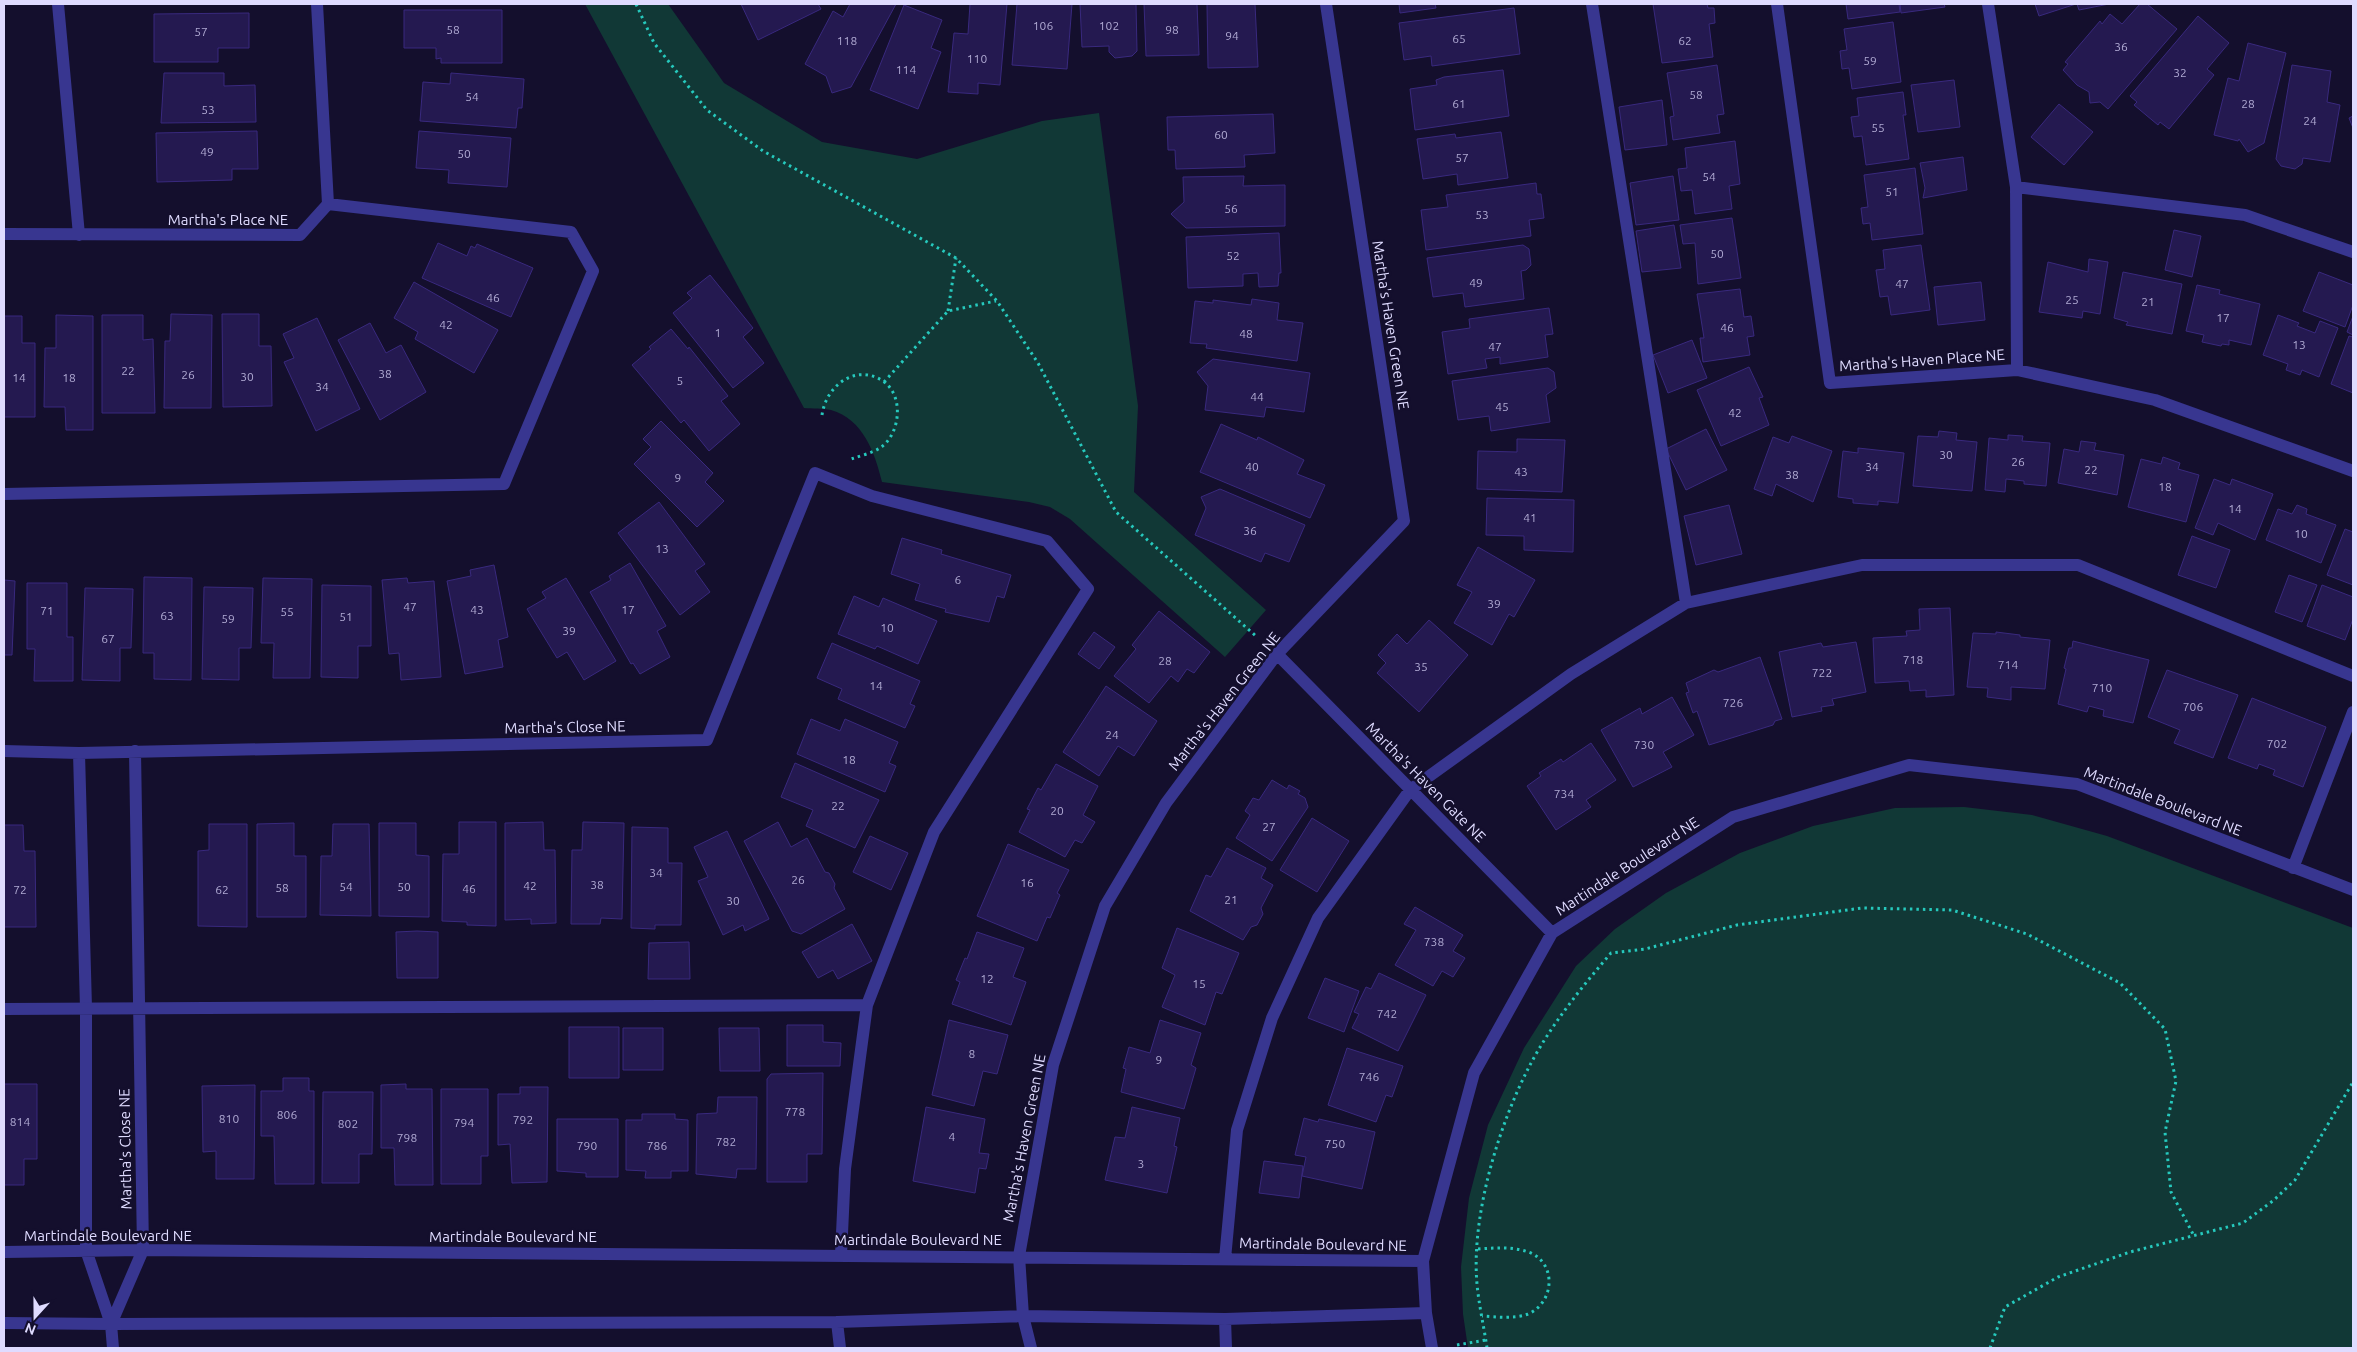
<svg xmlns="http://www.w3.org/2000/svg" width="2357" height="1352" viewBox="0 0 2357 1352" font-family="Ubuntu,sans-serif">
	<rect width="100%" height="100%" fill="#140f2d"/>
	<!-- green -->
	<path fill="#113836" d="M585,4H668L724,83L822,142L917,159L1042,121L1099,113L1138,406L1134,492L1266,610L1225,657L1070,519L1050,507L1029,502L882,482C875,453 863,419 831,410C823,408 812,409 804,408Z
		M1964,807L2032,815L2107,836L2353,928V1348H1468L1463,1314L1461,1267L1469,1198L1488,1125L1524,1048L1576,966L1615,929L1666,893L1740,853L1813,826L1895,808Z"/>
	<!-- building -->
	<path fill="#241950" stroke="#39297e" d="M741,4H818L821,9L758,40Z
		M850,4H896L851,87L832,93L826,76L805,64L833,11L843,17Z
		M970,4H1007L1000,85L978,83V94L948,92L954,33L968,34Z
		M1017,4H1072L1067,69L1012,65Z
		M1080,4H1136L1137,51L1132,56L1115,58L1109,52V46L1082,47Z
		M1144,4H1197L1199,55L1146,56Z
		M1207,4H1255L1258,67L1208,68Z
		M1399,4H1435L1436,8L1400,13Z
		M1653,4H1707L1708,8H1714L1715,23L1709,24L1713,57L1662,63Z
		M1846,4H1899L1900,12L1848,19Z
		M1900,4H1944L1945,7L1901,13Z
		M2035,4H2076L2039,16Z
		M2077,4H2109L2079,10Z
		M2140,4H2147L2177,29L2108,109L2100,102L2090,103L2089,92L2077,85L2063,70L2068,64L2065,62L2100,21L2102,24L2110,14L2122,24Z
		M904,5L942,20L931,48L941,52L918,109L870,90Z
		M1514,8L1520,54L1432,66L1431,56L1404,60L1399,23Z
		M404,10H502V63H441V58L436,59V48H404Z
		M249,13V48H218V62H154V14Z
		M2198,16L2229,43L2207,69L2214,75L2169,129L2160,122L2158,125L2134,105L2137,102L2130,96Z
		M1893,22L1901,82L1852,89L1849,68L1842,69L1840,51L1847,50L1844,29Z
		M2248,43L2286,53L2264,143L2248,152L2239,139L2238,141L2214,135L2228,78L2239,81Z
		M1717,65L1724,114L1717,115L1720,133L1673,140L1670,117L1674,116L1667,73Z
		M2292,65L2331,71L2327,102L2340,105L2330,162L2303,158L2302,164L2295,169L2281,166L2276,159Z
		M1503,70L1509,116L1415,130L1410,89L1437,85L1436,80L1444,77Z
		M164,73H224V86L255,85L256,122L161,123Z
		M451,73L524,79L522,108H518L516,128L420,121L423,82L450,84Z
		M1954,80L1960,127L1918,132L1911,85Z
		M1903,92L1906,115H1903L1909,159L1866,165L1862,136L1854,137L1851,117L1859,116L1857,98Z
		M1662,100L1667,145L1625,150L1619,107Z
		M2059,104L2093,132L2064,165L2031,137Z
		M1273,114L1275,153L1244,155L1245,167L1176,169L1175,150H1168L1167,117Z
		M2353,116V128L2349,118Z
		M257,131L258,169H232V180L157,182L156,133Z
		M419,131L511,138L507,187L448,183L449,170L416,168Z
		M1501,132L1508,178L1458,185L1457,174L1423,179L1417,139L1455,134L1456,138Z
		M1735,141L1740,184L1729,186L1732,209L1695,214L1692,190L1681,191L1678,169L1687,168L1685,148Z
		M1963,157L1967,190L1923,198L1925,188L1920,163Z
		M1915,168L1923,234L1872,240L1870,223L1863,224L1861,208L1868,207L1864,175Z
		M1244,176L1243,186L1285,185V226L1186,228L1171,214L1184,202L1183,177Z
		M1673,176L1679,220L1636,225L1630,183Z
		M1536,183L1537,194H1541L1544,218L1529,220L1531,236L1426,250L1421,210L1448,207L1446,195Z
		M1732,218L1741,278L1698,284L1695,243L1683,244L1680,225Z
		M1674,225L1681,268L1642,272L1636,231Z
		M2174,230L2201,236L2192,277L2165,270Z
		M1279,233L1281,273H1279L1278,286L1259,287L1258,273L1243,274V286L1188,288L1186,237Z
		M438,243L467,256L471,246L475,248L477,244L533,268L511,317L422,278Z
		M1523,245L1529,249L1531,265L1526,270L1521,271L1524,299L1465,307L1463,293L1433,297L1427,258Z
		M1921,245L1930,310L1891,315L1888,296L1880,297L1876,270L1885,269L1883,250Z
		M2089,259L2108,262L2100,314L2083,311L2082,318L2039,312L2048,262L2088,272Z
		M2123,272L2182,284L2172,334L2126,325L2128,322L2114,318Z
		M2319,272L2353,285V305L2345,327L2303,311Z
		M710,275L753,328L743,337L764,363L733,388L673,313L692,298L687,293Z
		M414,282L498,330L474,373L415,339L418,332L394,318Z
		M1981,282L1985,320L1938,325L1934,287Z
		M2197,285L2220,290L2219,294L2260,304L2251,345L2229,340V345L2222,344L2221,346L2202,342L2204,335L2186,331Z
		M1740,289L1744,317L1751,316L1754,336L1747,337L1750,355L1703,362L1700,338H1704L1697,294Z
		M1252,299L1279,303L1277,320L1303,323L1297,361L1206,348L1207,344L1190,343L1195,301L1213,303V300L1251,305Z
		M1549,308L1553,334L1545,335L1548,357L1500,364V357L1485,359L1487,368L1448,374L1442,332L1470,328L1469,319Z
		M171,314L212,315L211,408H164L165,341H170Z
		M222,314H259V346H271L272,406L223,407Z
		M56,315L93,316V430H66L65,407H44L45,348H56Z
		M102,315H143V340L153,339L155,413H102Z
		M2278,315L2299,323L2297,326L2315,333L2320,321L2338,328L2319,377L2302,370L2300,375L2286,370L2288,364L2263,355Z
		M4,316H22V343H35V417H4Z
		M2353,316V335L2347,332Z
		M317,318L360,409L316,431L284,362L294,358L283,334Z
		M370,323L386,353L401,345L426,392L380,420L338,340Z
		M671,329L688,349L689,347L728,396L721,401L740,424L709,451L684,420L681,423L632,365L651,349L649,347Z
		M2349,336L2353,337V393L2331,384Z
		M1692,340L1707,378L1668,393L1653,355Z
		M1213,359L1310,373L1304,412L1266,407L1264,417L1205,410L1208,386L1197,372Z
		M1749,367L1763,397L1759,398L1769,425L1721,446L1697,390Z
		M1548,368L1554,372L1556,388L1546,395L1550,422L1491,431L1489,416L1458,420L1452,381Z
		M661,421L713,473L705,482L724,501L697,527L634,464L651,447L643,439Z
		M1221,424L1257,440L1258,437L1304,460L1297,474L1325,485L1310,518L1200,472Z
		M1706,429L1727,470L1686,490L1666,449Z
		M1939,431L1957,433L1956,440L1977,442L1972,491L1913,486L1918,436L1938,437Z
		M2008,435L2023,436L2022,441L2050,443L2046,486L2024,484V481L2006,479L2005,492L1985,490L1989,438L2008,440Z
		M1792,436L1832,451L1813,502L1776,484L1772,496L1754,489L1773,437L1789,443Z
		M1517,439L1565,440L1562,492L1477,489L1478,451L1517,452Z
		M2081,441L2096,443L2094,450L2124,455L2117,495L2058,483L2064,449L2079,452Z
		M1858,448L1904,453L1898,503L1878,501V505L1853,503V499L1838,497L1843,451L1858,453Z
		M2163,457L2180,463L2178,469L2199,475L2186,522L2128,507L2141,459L2161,464Z
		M2214,479L2230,485L2232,479L2273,494L2255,540L2218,523L2213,535L2195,528Z
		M1220,489L1305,525L1289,562L1265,553L1261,562L1195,535L1206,508L1201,497Z
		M1487,498L1574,500L1573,552L1524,550V536L1486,535Z
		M659,502L705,564L695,571L710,592L680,615L618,533Z
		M1729,505L1742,554L1696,565L1684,516Z
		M2297,505L2307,509L2306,514L2336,525L2321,563L2266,540L2278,509L2292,514Z
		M2345,529L2353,532V585L2327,575Z
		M2192,536L2230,550L2216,588L2178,575Z
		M902,538L942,550L941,554L1011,575L1004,598L997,596L989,622L945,612L946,609L915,600L920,584L891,574Z
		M1478,547L1535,580L1514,617L1509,614L1492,645L1454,623L1472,592L1457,585Z
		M630,563L666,626L657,631L670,657L640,674L633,663L631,664L590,592L611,580L609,576Z
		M494,565L508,637L498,640L503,667L465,674L447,581L471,576L470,570Z
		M2289,575L2317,585L2302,622L2275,612Z
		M144,577L192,578L191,680L154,679V653H143Z
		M263,578L312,579L310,678H273L274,643H261Z
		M407,578L408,583L434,581L441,677L401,680L399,653L389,654L382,580Z
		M566,578L616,661L584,680L567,652L557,658L527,609L546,598L542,592Z
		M4,580L15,581L12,655H4Z
		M27,583H67V637H73V681H34L35,649H27Z
		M322,585L371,586V646H358V678L321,677Z
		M2322,585L2353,597V619L2345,640L2307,626Z
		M204,587L253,588L251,648H239V680L202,679Z
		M85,588L133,589L131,648H120V681L82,680Z
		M854,596L879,607L883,598L937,621L918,664L877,646L875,649L838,634Z
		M1950,608L1954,695L1926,697V690L1910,691L1909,681L1875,683L1873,638L1907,636L1906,631L1920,630L1919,609Z
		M1159,611L1210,652L1194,673L1187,669L1178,682L1171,676L1149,703L1114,676L1136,649L1132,645Z
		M1429,620L1468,655L1419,712L1377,673L1386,663L1378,655L1397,634L1407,644Z
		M1094,632L1115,647L1099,669L1078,654Z
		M1996,632L2020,635V637L2050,640L2045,689L2011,687V700L1987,697L1988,688L1967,687L1973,633L1996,634Z
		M2073,641L2149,660L2133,723L2103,716L2104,710L2089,706L2087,712L2058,704L2066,669L2064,668L2069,648H2072Z
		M1856,642L1866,692L1832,699L1834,705L1821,707L1822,711L1792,717L1779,652L1821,643L1823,647Z
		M832,643L920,681L910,704L915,706L905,728L838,699L842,689L817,678Z
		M1760,657L1782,719L1775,721L1773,725L1709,745L1697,711L1693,713L1686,693L1689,692L1686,683L1714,670L1718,672Z
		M2167,670L2238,695L2213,758L2174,743L2180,730L2148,717Z
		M1106,686L1157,721L1134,756L1118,746L1099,776L1063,752Z
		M1672,697L1694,735L1663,752L1672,767L1633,787L1601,730L1640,708L1642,714Z
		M2252,698L2326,727L2303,787L2273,775L2275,770L2259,764L2257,769L2228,758Z
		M811,719L840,731L845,719L898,742L889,763L896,766L885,792L797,754Z
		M1591,743L1616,780L1586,800L1591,807L1556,830L1527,786L1541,776L1539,773L1561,759L1563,762Z
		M795,763L879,800L855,848L806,826L813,810L781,797Z
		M1056,764L1098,786L1083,815L1095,822L1082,843L1075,840L1065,857L1019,832L1030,810L1027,809L1038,788L1041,790Z
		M1272,780L1287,789L1289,785L1300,791L1298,794L1305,798L1308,807L1272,861L1236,838L1250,815L1245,811L1253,798L1259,800Z
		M1312,818L1349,841L1317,892L1280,870Z
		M459,822H496V926L467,925V922L442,921L443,854H459Z
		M543,822L544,850H555L556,923L531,924V919L505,920V823Z
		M583,822L624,823L622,919L601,918L600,924H571L572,850H582Z
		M778,822L791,847L807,838L825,872L829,873L835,884L834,888L845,909L801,934L792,931L744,841Z
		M294,823V856H306V917H257V824Z
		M379,823H416V855L429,856V917L379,916Z
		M209,824H247V927L198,926V851L209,850Z
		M333,824H369L371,916L320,915L321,856H332Z
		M4,825H23L24,851H35L36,927H4Z
		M632,827L668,828V863H682L681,925H655V929L631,928Z
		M727,831L769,919L745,931L743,925L723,935L698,881L708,877L694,847Z
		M870,836L908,853L891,890L853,872Z
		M1008,844L1069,870L1057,893L1060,895L1050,918L1047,917L1037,941L977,916Z
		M1227,848L1266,868L1261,878L1273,885L1261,908L1263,914L1257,925L1251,927L1243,940L1190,911L1206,875L1211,877Z
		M1415,907L1463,935L1453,951L1465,958L1453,977L1442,971L1433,986L1395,965L1416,930L1404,924Z
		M852,924L872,961L838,979L833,970L818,978L802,952Z
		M1177,928L1239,953L1222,994L1216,992L1205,1025L1162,1007L1175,975L1162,968Z
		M417,931L438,932V978H397L396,932Z
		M977,932L1024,948L1013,977L1026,982L1011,1025L952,1004L960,982L956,980L965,958L967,959Z
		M689,942L690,979H648L649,943Z
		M1379,973L1426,995L1398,1051L1352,1028L1359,1014L1354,1012L1366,987L1371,989Z
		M1325,978L1359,991L1344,1032L1308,1018Z
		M949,1020L1008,1035L997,1074L983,1071L974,1106L932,1095Z
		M1160,1020L1201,1033L1191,1065L1196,1068L1184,1109L1121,1092L1126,1069L1123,1068L1129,1047L1150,1053Z
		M787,1025H823V1042L841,1043L840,1066H787Z
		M569,1027H619V1078H569Z
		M623,1028H663V1070H623Z
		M719,1028H759L760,1071H720Z
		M1347,1048L1403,1066L1392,1097L1386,1095L1376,1122L1328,1105Z
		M823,1073L822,1154H807V1182H767V1079L771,1074Z
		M283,1078H309V1091H314V1184H275L274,1136H261V1091H283Z
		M4,1084H37V1159H24V1185H4Z
		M406,1084V1089H432L433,1185H395L394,1148H381V1085Z
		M255,1085L254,1179H216V1151L203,1152L202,1086Z
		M520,1087H548L547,1182L512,1183L510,1144L498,1145V1094H520Z
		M441,1089H488V1156H481V1184H441Z
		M323,1092H373L372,1154H359V1183H322Z
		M718,1097H757L756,1169H737L736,1178L696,1174L697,1114L717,1113Z
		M926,1107L985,1119L979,1153L989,1154L986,1169L979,1168L975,1193L913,1181Z
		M1132,1107L1180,1118L1174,1146L1177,1147L1167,1193L1105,1180L1115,1137L1125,1138Z
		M642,1114H675V1119L688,1120V1171H671V1178H645L646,1171L626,1170V1120H642Z
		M1304,1118L1318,1122L1319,1119L1375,1132L1362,1189L1302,1176L1306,1157L1295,1155Z
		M557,1119H618V1177H586V1173L557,1171Z
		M1264,1161L1303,1166L1299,1198L1259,1193Z"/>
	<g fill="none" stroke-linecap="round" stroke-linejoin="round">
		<!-- path -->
		<path stroke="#26c9bd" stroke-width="3" stroke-dasharray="2.5 4" stroke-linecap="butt" d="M636,4L654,43L707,110L763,151L956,258L997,301L1038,363L1116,512L1257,637
			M948,311L956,258
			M884,382L948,311L996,301
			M822,415C826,386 855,363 883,381C905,396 900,435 880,448C872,453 860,456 851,459
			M1478,1249C1496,1248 1513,1246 1531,1253C1557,1265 1554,1303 1528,1314C1515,1319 1496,1317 1482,1316
			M1457,1345L1486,1340
			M1487,1348C1484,1327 1479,1306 1477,1284C1471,1217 1498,1127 1529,1067C1550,1026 1581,988 1611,953L1645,949L1737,925L1862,908L1952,910L2027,934L2120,983L2165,1029L2176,1081L2165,1132L2171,1192L2194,1236
			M1990,1348L2005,1307L2058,1277L2130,1252L2243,1223L2274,1200L2295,1180L2353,1082"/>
		<!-- minor -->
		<path stroke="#383690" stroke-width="12" d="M58,4L79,235
			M1592,4L1686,603
			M1777,4L1830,383L2017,370L2155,400L2353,471
			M1988,4L2016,187L2245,215L2353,252
			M2016,187L2017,370
			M4,234L300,235L328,204L317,4
			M4,494L504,484L593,271L571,232L328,204
			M1277,654L1552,933
			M4,751L79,753L707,740L815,473L872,496L1047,541L1088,589L934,832L867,1005L845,1169L841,1255
			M79,753L86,1008V1250L111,1324L113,1348
			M2293,868L2353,712
			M4,1009L867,1005
			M4,1252L143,1250L1423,1261
			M1225,1259L1237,1130L1272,1018L1318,918L1410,790L1571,674L1686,603L1862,565H2078L2353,676
			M1225,1319L1226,1348
			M837,1322L840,1348
			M4,1323L111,1324L837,1322L1023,1316L1225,1319L1426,1313
			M111,1324L143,1250L135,751
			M1031,1348L1023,1316L1019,1256L1053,1065L1105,906L1166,803L1277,654L1404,521L1326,4
			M1432,1348L1426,1313L1423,1261L1474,1073L1552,933L1733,817L1909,765L2077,784L2353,890"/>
	</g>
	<g text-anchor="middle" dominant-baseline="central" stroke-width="5" stroke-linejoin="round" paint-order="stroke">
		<!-- number labels -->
		<g font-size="12" fill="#b0aad3">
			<text x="1043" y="25">106</text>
			<text x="1109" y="25">102</text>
			<text x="453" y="29">58</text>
			<text x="1172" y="29">98</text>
			<text x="201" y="31">57</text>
			<text x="1232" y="35">94</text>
			<text x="1459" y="38">65</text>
			<text x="847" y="40">118</text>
			<text x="1685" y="40">62</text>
			<text x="2121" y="46">36</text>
			<text x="977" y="58">110</text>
			<text x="1870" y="60">59</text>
			<text x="906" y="69">114</text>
			<text x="2180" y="72">32</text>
			<text x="1696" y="94">58</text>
			<text x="472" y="96">54</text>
			<text x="1459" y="103">61</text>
			<text x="2248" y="103">28</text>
			<text x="208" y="109">53</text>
			<text x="2310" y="120">24</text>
			<text x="1878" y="127">55</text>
			<text x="1221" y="134">60</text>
			<text x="207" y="151">49</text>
			<text x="464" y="153">50</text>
			<text x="1462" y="157">57</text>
			<text x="1709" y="176">54</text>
			<text x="1892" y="191">51</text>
			<text x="1231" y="208">56</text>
			<text x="1482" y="214">53</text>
			<text x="1717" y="253">50</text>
			<text x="1233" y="255">52</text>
			<text x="1476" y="282">49</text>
			<text x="1902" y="283">47</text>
			<text x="493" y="297">46</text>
			<text x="2072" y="299">25</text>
			<text x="2148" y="301">21</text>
			<text x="2223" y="317">17</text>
			<text x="446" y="324">42</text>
			<text x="1727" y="327">46</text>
			<text x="718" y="332">1</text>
			<text x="1246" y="333">48</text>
			<text x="2299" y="344">13</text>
			<text x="1495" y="346">47</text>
			<text x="128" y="370">22</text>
			<text x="385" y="373">38</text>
			<text x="188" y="374">26</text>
			<text x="247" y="376">30</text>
			<text x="19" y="377">14</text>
			<text x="69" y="377">18</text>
			<text x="680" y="380">5</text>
			<text x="322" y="386">34</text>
			<text x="1257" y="396">44</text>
			<text x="1502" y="406">45</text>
			<text x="1735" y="412">42</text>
			<text x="1946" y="454">30</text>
			<text x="2018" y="461">26</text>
			<text x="1252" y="466">40</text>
			<text x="1872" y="466">34</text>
			<text x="2091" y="469">22</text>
			<text x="1521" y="471">43</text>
			<text x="1792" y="474">38</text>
			<text x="678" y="477">9</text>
			<text x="2165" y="486">18</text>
			<text x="2235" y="508">14</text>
			<text x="1530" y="517">41</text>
			<text x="1250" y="530">36</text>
			<text x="2301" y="533">10</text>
			<text x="662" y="548">13</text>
			<text x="958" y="579">6</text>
			<text x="1494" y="603">39</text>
			<text x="410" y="606">47</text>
			<text x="477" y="609">43</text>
			<text x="628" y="609">17</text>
			<text x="47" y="610">71</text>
			<text x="287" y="611">55</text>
			<text x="167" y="615">63</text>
			<text x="346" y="616">51</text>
			<text x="228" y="618">59</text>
			<text x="887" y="627">10</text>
			<text x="569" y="630">39</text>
			<text x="108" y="638">67</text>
			<text x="1913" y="659">718</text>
			<text x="1165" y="660">28</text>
			<text x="2008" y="664">714</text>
			<text x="1421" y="666">35</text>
			<text x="1822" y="672">722</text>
			<text x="876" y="685">14</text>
			<text x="2102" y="687">710</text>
			<text x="1733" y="702">726</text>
			<text x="2193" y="706">706</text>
			<text x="1112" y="734">24</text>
			<text x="2277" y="743">702</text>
			<text x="1644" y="744">730</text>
			<text x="849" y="759">18</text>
			<text x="1564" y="793">734</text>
			<text x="838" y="805">22</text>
			<text x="1057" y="810">20</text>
			<text x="1269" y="826">27</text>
			<text x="656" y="872">34</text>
			<text x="798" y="879">26</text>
			<text x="1027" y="882">16</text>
			<text x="597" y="884">38</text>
			<text x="530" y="885">42</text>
			<text x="346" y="886">54</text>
			<text x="404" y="886">50</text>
			<text x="282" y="887">58</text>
			<text x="469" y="888">46</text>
			<text x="20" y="889">72</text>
			<text x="222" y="889">62</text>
			<text x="1231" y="899">21</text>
			<text x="733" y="900">30</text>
			<text x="1434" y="941">738</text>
			<text x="987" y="978">12</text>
			<text x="1199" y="983">15</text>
			<text x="1387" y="1013">742</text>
			<text x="972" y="1053">8</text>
			<text x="1159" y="1059">9</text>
			<text x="1369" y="1076">746</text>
			<text x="795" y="1111">778</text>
			<text x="287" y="1114">806</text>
			<text x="229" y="1118">810</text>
			<text x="523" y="1119">792</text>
			<text x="20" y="1121">814</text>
			<text x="464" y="1122">794</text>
			<text x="348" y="1123">802</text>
			<text x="952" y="1136">4</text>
			<text x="407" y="1137">798</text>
			<text x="726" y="1141">782</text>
			<text x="1335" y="1143">750</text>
			<text x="587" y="1145">790</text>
			<text x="657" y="1145">786</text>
			<text x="1141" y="1163">3</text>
		</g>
		<!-- street labels -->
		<g font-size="15" fill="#dfdbff" stroke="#140f2d">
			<text x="228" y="219">Martha's Place NE</text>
			<text transform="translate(1391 325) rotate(81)">Martha's Haven Green NE</text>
			<text transform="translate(1922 360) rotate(-4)">Martha's Haven Place NE</text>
			<text transform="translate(1224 701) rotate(-52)">Martha's Haven Green NE</text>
			<text transform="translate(565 727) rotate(-1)">Martha's Close NE</text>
			<text transform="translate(1426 782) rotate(45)">Martha's Haven Gate NE</text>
			<text transform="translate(2163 801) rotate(21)">Martindale Boulevard NE</text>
			<text transform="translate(1627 866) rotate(-33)">Martindale Boulevard NE</text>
			<text transform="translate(1024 1138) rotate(-79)">Martha's Haven Green NE</text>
			<text transform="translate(125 1149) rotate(-91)">Martha's Close NE</text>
			<text x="108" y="1235">Martindale Boulevard NE</text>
			<text x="513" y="1236">Martindale Boulevard NE</text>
			<text x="918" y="1239">Martindale Boulevard NE</text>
			<text transform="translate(1323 1244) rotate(1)">Martindale Boulevard NE</text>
		</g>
	</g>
	<!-- border -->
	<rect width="2357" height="1352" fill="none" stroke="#dfdbff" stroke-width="10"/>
	<!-- north arrow -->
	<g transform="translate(35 1317) rotate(201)" stroke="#140f2d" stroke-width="4" paint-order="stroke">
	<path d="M0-4L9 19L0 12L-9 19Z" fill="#dfdbff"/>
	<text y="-8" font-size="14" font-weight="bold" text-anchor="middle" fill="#dfdbff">N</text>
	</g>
</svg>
